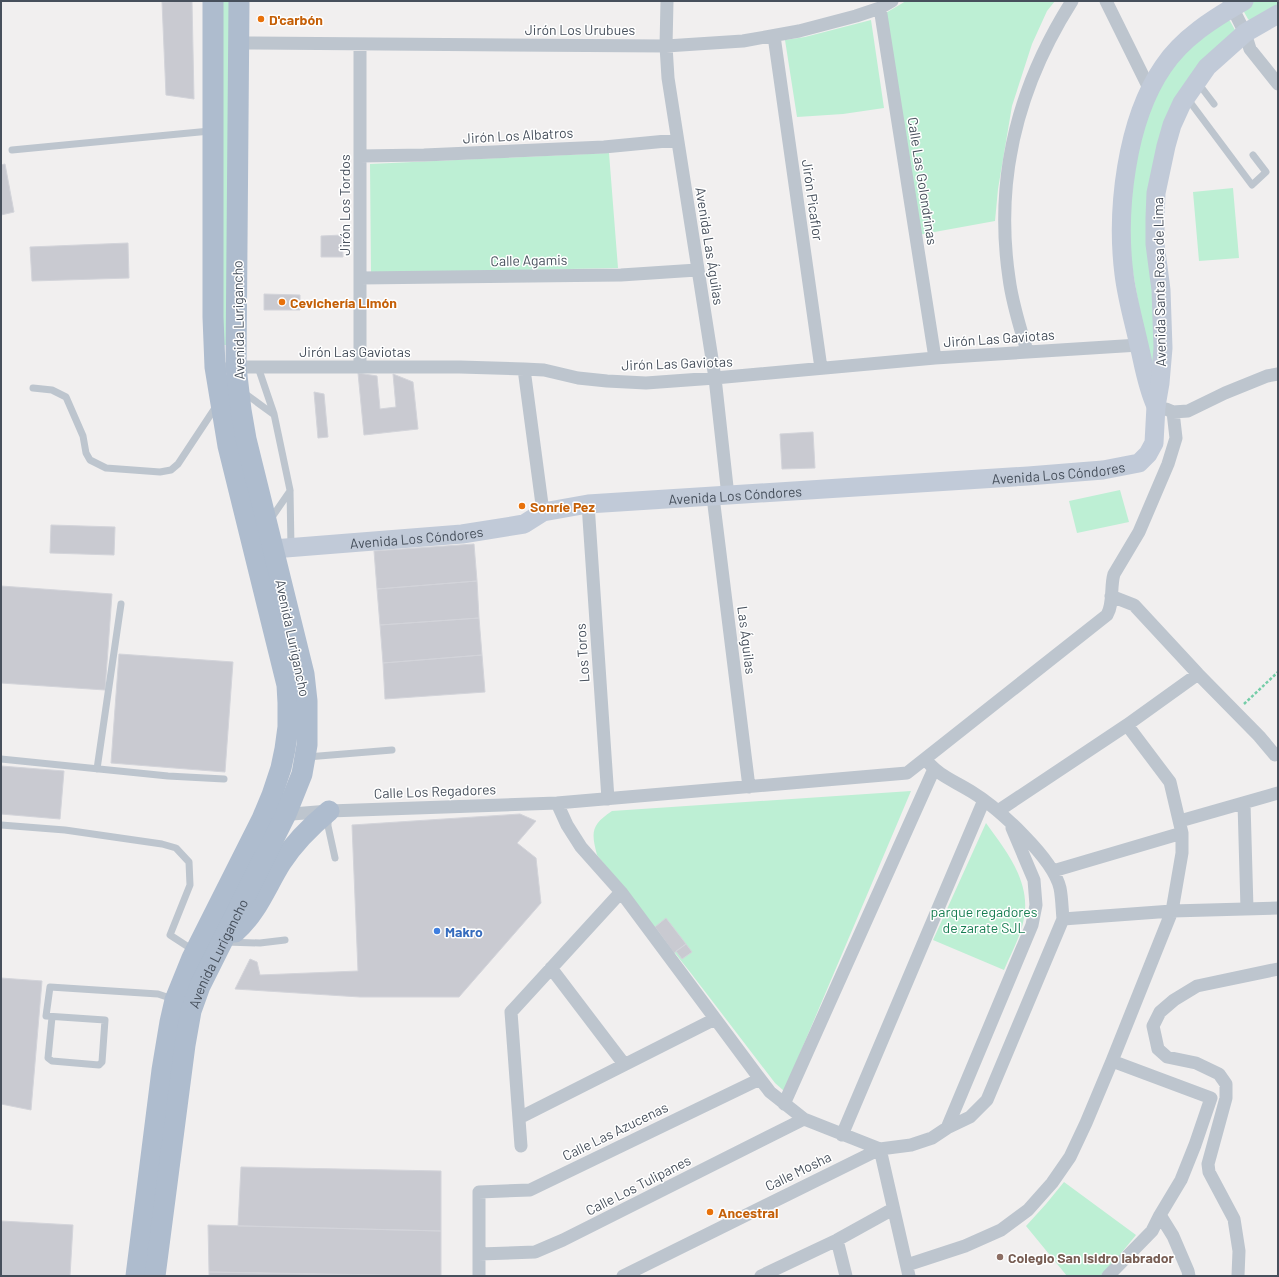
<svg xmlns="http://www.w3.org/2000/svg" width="1279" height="1277" viewBox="0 0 1279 1277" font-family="Barlow,sans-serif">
	<rect width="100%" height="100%" fill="#f1efef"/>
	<!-- green -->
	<path fill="#bdefd4" d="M220,1H233L229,345H223Z
		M906,1H1055L1047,11L1032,44L1012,106L998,189L995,221L918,235L884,14Z
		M1255,1H1278V9L1250,21L1248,19L1244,12L1246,5Z
		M1227,19L1230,21L1235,30L1166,122L1160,330L1152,382L1128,243L1134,158L1156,90L1184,53Z
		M871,20L884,108L843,114L797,117L785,40L805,37Z
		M609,153L618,268L371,273L370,164Z
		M1233,188L1239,258L1199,261L1193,192Z
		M1120,490L1129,522L1077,533L1069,501Z
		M911,791L784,1091L775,1083L690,972L597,855C591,832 591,825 612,811Z
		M986,823C1006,851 1031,881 1024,918C1021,936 1011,953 1004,970L933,940Z
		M1064,1182L1136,1235L1109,1268L1100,1276H1067L1026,1226L1046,1204Z"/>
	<!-- building -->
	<path fill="#c9cad1" stroke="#d3d4da" d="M192,1L194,99L166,95L162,2Z
		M5,164L14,212L1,215V165Z
		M342,235L343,257H321V236Z
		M128,243L129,278L32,281L30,247Z
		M264,294L300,295V310H264Z
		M358,373L377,376L380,409L396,407L393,374L413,382L418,429L364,435Z
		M314,392L324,394L328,437L318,438Z
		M813,432L815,468L782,469L780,434Z
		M51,525L115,527L114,555L50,553Z
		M474,544L477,581L377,589L374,551Z
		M477,581L479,618L380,625L377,589Z
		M1,586L112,594L105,690L1,683Z
		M479,618L482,655L383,663L380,625Z
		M119,654L233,662L225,772L111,763Z
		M482,655L485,692L385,699L383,663Z
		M1,766L64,771L60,819L1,814Z
		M520,814L536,821L517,843L536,858L541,903L459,997H360L235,989L250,959L257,962L260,975L358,971L352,825Z
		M666,918L686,944L674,953L655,927Z
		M686,944L692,952L682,959L676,951Z
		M1,978L42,981L31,1110L1,1104Z
		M241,1167L441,1171V1231L238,1226Z
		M1,1221L73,1225L70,1276H1Z
		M208,1225L441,1231V1276L209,1272Z
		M209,1272L384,1276H209Z"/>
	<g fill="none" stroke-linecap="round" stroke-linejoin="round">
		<!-- path -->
		<path stroke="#75cda8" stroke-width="2.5" stroke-dasharray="3 2" stroke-linecap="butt" d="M1244,704L1278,672"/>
		<!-- lane -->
		<path stroke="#bdc5ce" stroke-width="7" d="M1198,83L1214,104
			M1187,98L1252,185L1266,172L1253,155
			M12,150L210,131
			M258,367L274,414L290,490L291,547
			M33,388L52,390L66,397L83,436L86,453L90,460L106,468L160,472L171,470L178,464L217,405
			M243,392L273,414
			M270,520L290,491
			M307,757L392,750
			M1,759L168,776L224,779
			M97,769L121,604
			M328,817V826L335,858
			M1,825L65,830L162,844L176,848L189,862L190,885L170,935L193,950
			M225,942L260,943L285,940
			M52,1017L48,1058L52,1061L99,1065L102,1062L105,1020L46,1016L50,987L158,994L173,999"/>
		<!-- street -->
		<path stroke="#bdc5ce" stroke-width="13" d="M667,1L666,46L668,78L715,378L728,496
			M1106,1L1150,90
			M1229,1L1245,33L1250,49L1278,84
			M880,8L935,358
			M774,36L821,368
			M239,43L666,46L743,41L799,31L856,16L880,8L892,1
			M360,156L424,155L604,147L677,140
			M360,278L621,275L697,270
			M1027,351C1020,327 1012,303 1009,278C994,177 1018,86 1072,1
			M230,367H460L524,369L544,370L578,378L607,381L646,383L715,378L935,358L1139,345
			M360,367V44
			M524,369L543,512
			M1166,409L1173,412L1188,411L1225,393L1267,376L1278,374
			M713,497L749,787
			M588,504L608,799
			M1111,596L1134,605L1198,674L1259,736L1275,755
			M557,803L567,825L581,847L621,892L760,1079L770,1092L804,1119L880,1149L911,1145L932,1138L947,1128L970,1117L987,1100L1063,919C1062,909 1062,898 1060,888C1053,858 998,808 972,792C953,780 940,777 925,759
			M1244,803L1247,909
			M998,811L1127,725L1198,674
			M280,815L329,811L557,803L907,773L1107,615C1114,603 1110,587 1114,574L1139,532L1168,464L1176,438L1173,412
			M1180,821L1278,793
			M1053,871L1182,833
			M1063,919L1172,911L1278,908
			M551,968L624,1064
			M784,1104L934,769
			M519,1118L715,1019
			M947,1128L1032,925L1036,905L1034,880L1012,828
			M842,1135L984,800
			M521,1146L511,1012L621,892
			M880,1149L909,1276
			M1160,1215L1173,1236L1188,1271L1189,1276
			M837,1240L846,1276
			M479,1254L535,1252L563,1240L804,1119
			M907,1265L965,1246L1001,1230L1028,1210L1052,1183L1070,1157L1086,1123L1112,1061L1172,911L1182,853V833L1170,782L1127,725
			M479,1276V1192L530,1190L760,1079
			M623,1276L880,1149
			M761,1276L837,1240L893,1209
			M1108,1276L1152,1231L1160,1215L1181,1180L1195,1145L1211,1098L1112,1061
			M1238,1276L1239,1251L1234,1219L1209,1172L1208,1164L1226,1098V1084L1219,1074L1196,1063L1167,1057L1158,1049L1153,1026L1160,1012L1174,1000L1197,986L1278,969"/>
		<!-- secondary -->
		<g stroke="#c1cad8" stroke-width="19">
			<path d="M1156,406C1147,387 1144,366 1139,345C1134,322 1127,299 1124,274C1116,211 1126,121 1163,67C1182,38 1214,18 1244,1"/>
			<path id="s1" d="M273,549L462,534L524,524L543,512L588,504L1028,476L1103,470L1139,463L1148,454L1154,443L1156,406L1160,383L1163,348L1161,290L1155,244V218L1156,193L1166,146L1172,125L1182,103L1207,67L1245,33L1278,14"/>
		</g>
		<!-- primary -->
		<g stroke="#aebcce" stroke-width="21">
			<path d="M235,932C257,913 266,887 281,863C294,843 311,826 329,811"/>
			<path d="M136,1276L162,1070L170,1022L175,1000L192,958L262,819L272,795L281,768L285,749L288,727V703L287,685L228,446L215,367L213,317V1"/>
			<path id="s2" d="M155,1276L185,1045L191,1011L200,986L286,814L302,774L307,745V701L304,674L246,439L241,410L236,367L239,1"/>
		</g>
	</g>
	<!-- markers -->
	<g fill="#e8710a" stroke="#fff" stroke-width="1.5">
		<circle cx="261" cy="19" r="4"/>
		<circle cx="282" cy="302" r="4"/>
		<circle cx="522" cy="506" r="4"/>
		<circle cx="710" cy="1212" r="4"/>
	</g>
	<circle fill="#3f7fe0" stroke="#fff" stroke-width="1.5" cx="437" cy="931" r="4"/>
	<circle fill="#8d6e63" stroke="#fff" stroke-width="1.5" cx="1000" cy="1257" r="4"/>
	<g text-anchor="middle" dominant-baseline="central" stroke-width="3" stroke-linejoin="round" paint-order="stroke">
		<!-- food labels -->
		<g font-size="14" font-weight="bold" fill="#c56008" stroke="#fff" text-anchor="start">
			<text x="269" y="19">D'carbón</text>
			<text x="290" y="302">Cevichería Limón</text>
			<text x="530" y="506">Sonríe Pez</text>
			<text x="718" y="1212">Ancestral</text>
		</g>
		<!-- street labels -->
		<g font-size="14" fill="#47505c" stroke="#fff">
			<text x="580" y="29">Jirón Los Urubues</text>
			<text transform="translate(518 135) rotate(-3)">Jirón Los Albatros</text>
			<text transform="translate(923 181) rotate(81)">Calle Las Golondrinas</text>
			<text transform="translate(813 200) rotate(82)">Jirón Picaflor</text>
			<text transform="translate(344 205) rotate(-90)">Jirón Los Tordos</text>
			<text transform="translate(710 246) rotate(81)">Avenida Las Águilas</text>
			<text transform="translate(529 260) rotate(-1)">Calle Agamis</text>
			<text transform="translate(1159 282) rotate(-91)">Avenida Santa Rosa de Lima</text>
			<text transform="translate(238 320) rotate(-91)">Avenida Lurigancho</text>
			<text transform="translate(999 338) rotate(-4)">Jirón Las Gaviotas</text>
			<text x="355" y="351">Jirón Las Gaviotas</text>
			<text transform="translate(677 363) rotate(-2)">Jirón Las Gaviotas</text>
			<text stroke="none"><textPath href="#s1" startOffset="792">Avenida Los Cóndores</textPath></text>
			<text stroke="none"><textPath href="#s1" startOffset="468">Avenida Los Cóndores</textPath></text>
			<text stroke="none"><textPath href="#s1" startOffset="144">Avenida Los Cóndores</textPath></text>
			<text transform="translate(293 638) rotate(78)">Avenida Lurigancho</text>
			<text transform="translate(747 640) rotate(83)">Las Águilas</text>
			<text transform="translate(582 653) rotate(-94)">Los Toros</text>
			<text transform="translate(435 791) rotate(-2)">Calle Los Regadores</text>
			<text stroke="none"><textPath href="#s2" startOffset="331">Avenida Lurigancho</textPath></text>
			<text transform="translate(615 1131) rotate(-26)">Calle Las Azucenas</text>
			<text transform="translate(798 1171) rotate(-26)">Calle Mosha</text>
			<text transform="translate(638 1185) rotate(-27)">Calle Los Tulipanes</text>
		</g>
		<!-- park labels -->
		<g font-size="14" fill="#177e52" stroke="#fff">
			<text x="984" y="911">parque regadores<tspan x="984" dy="16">de zarate SJL</tspan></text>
		</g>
		<!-- shop labels -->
		<g font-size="14" font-weight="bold" fill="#366cbe" stroke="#fff" text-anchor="start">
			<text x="445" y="931">Makro</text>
		</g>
		<!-- education labels -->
		<g font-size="14" font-weight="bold" fill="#785e54" stroke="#fff" text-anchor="start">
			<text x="1008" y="1257">Colegio San Isidro labrador</text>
		</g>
	</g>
	<!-- border -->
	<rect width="1279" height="1277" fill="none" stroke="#47505c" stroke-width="4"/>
</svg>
